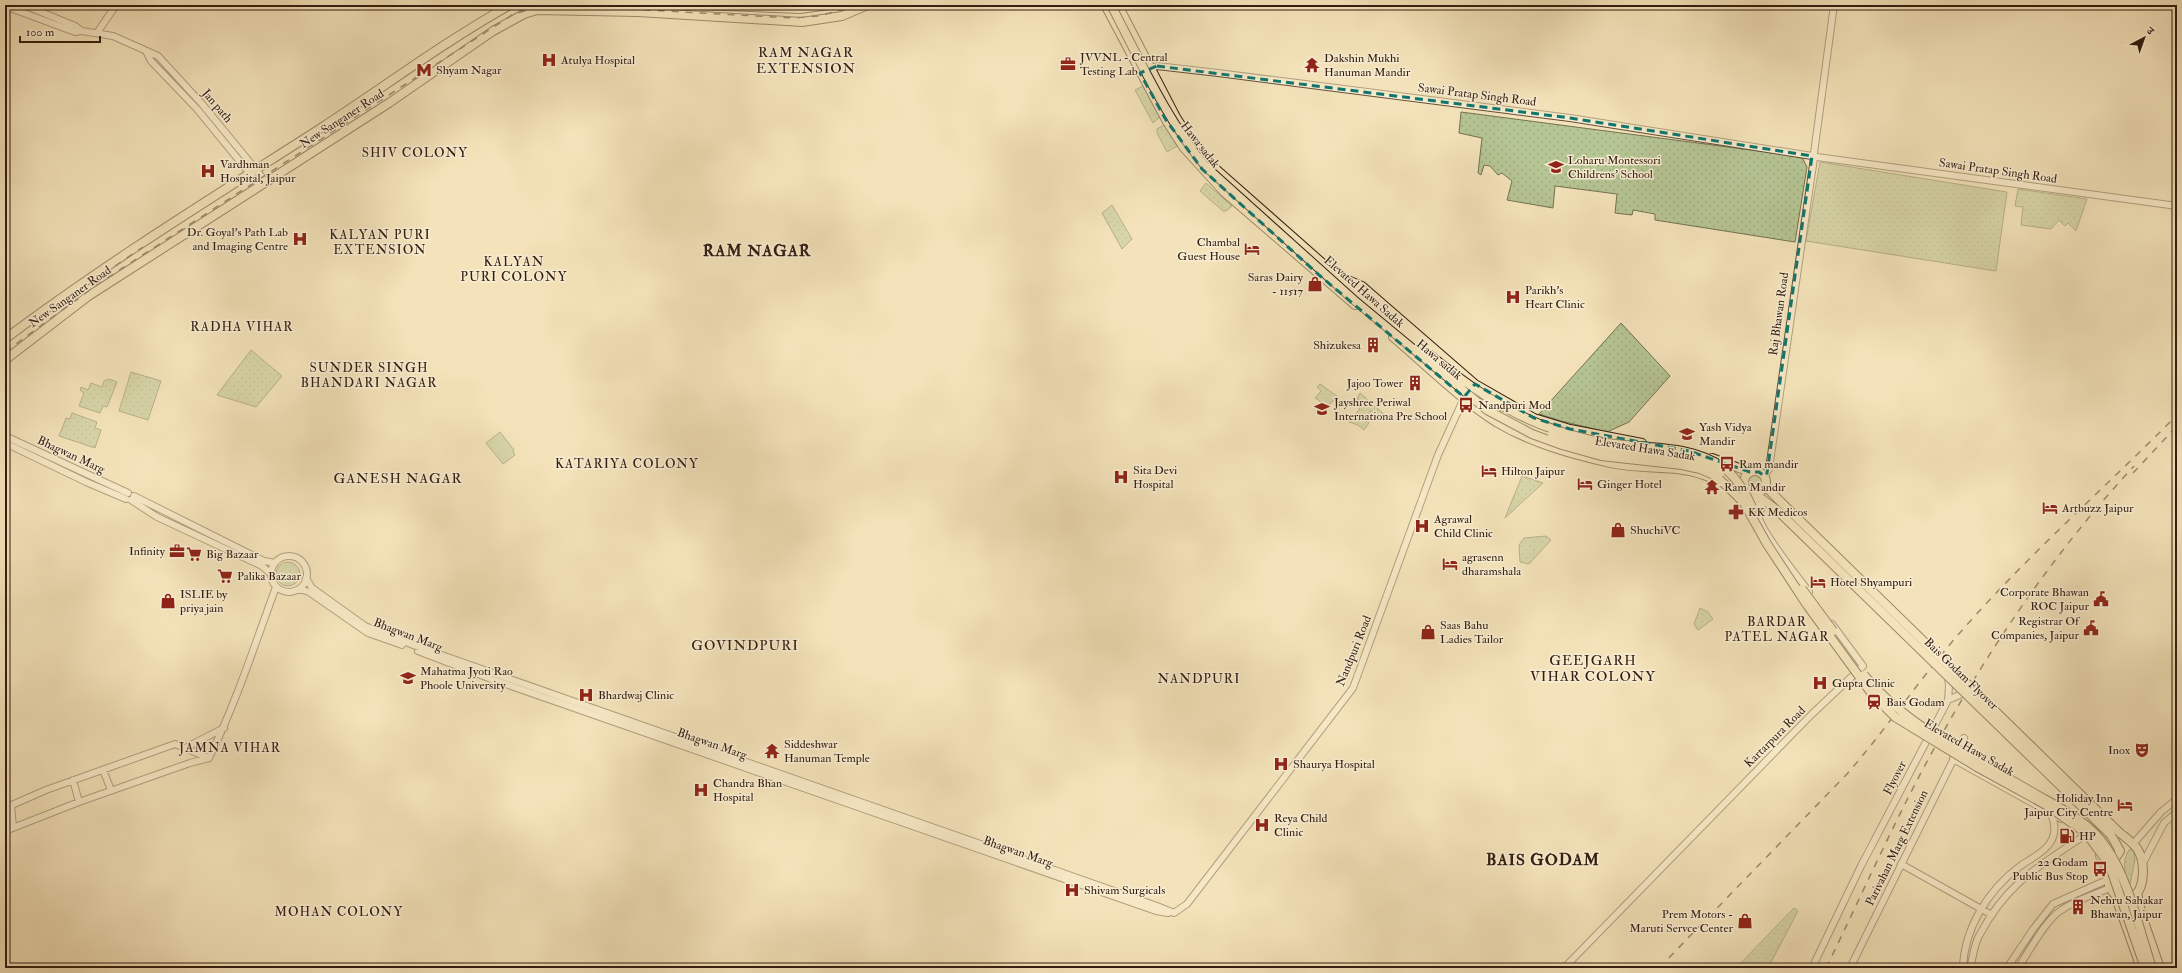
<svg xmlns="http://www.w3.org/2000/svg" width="2182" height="973" viewBox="0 0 2182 973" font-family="'IM FELL Double Pica','Noto Serif Devanagari',serif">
	<defs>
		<pattern id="grass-dots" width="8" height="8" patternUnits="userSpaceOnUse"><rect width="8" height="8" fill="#b6c594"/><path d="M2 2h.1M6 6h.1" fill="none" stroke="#9da97f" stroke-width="1.8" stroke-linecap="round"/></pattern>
	</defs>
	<rect width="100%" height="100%" fill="#f4e3ba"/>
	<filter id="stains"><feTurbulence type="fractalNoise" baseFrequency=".005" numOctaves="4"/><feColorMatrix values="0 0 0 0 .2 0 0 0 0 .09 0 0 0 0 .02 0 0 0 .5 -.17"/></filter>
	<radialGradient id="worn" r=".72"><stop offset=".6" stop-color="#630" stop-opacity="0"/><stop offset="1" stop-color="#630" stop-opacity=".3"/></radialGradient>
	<!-- grass -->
	<path fill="url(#grass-dots)" stroke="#747152" d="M1143,86L1160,117L1153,123L1135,90Z
		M1461,112L1797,156L1803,159L1807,167L1795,242L1655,220V214L1633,210L1632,215L1615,213L1617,194L1555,186L1553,208L1507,200L1512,181L1502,173L1498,175L1490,166L1484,165L1481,175L1478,173L1482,138L1459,133Z
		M1164,125L1177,146L1167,152L1157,133V129Z
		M1820,162L2007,192L1996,271L1806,241Z
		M1206,183L1232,206L1226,211H1223L1200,191Z
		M2018,189L2087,199L2076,231L2068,223L2065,226L2059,220L2051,229L2021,225L2023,207L2015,206Z
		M1112,205L1132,239L1122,249L1102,213Z
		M1621,323L1670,376L1629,422L1607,432L1561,421L1539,414Z
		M251,350L282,376L256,407L217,395Z
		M131,372L161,381L148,420L119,411Z
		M109,379L117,382L107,407L103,406L100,413L79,406L84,393L80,390L81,387L88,390L91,383L102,387L104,381Z
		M1320,384L1337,396L1327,408L1324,403L1321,405L1320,401L1315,398L1321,391L1317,387Z
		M1360,393L1385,415L1381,419L1371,411L1365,418L1369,423L1364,430L1358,425L1349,422L1359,410L1360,401L1357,399Z
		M72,413L97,422L95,428L101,430L95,448L59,436L66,418L70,419Z
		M1746 482a8 8 0 1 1 16 0a8 8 0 1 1-16 0Z
		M1522,476L1543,483L1505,518Z
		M1546,536L1551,540L1529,564L1520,562L1519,545L1524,538Z
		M276 574a12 12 0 1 1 24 0a12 12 0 1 1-24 0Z
		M1700,608L1708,612L1713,619L1698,630L1694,624Z
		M2130,849L2134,851L2135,860L2129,889C2125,877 2121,859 2130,849Z
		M1794,908L1798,911L1768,968H1736Z"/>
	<!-- garden -->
	<path fill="#b6c594" stroke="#747152" d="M500,432L514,450L513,452L515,455L503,464L486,443Z"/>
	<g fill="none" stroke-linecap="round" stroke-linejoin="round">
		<!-- minor casing -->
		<g stroke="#634e3a" stroke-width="8">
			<path id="minor" d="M24,5L75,26L82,31
				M5,6L75,32L82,31L113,36L158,56L202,104L266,182
				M97,33L116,5
				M146,51L151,61L197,109L260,186
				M1147,70L1157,66L1218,73L1570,118L1812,156
				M1814,153L1834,5
				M1817,157L2177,206
				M5,436L128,493
				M5,443L86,482L126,499
				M1764,476L1769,469L1814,158
				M1748,494L1761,509
				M134,496L264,561L275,563
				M131,500L157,517L262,566L271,574
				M1764,500C1762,505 1758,512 1759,518C1763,534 1798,577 1809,592
				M271 574a18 18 0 1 1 36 0a18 18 0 1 1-36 0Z
				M306,578L312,588L365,626L413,645L1157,906L1174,913L1187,904L1353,688L1438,455L1465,396
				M299,589L309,592L368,633L402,645
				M418,651L491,679L1156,911L1168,913
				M1948,700L1964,693
				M187,747L224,728
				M1953,759L2061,819
				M103,770L111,790
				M73,780L79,802
				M11,805L13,827
				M5,808L46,790L175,744L209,758
				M5,831L79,802L190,763L209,758C236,703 255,644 276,587
				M2133,844L2161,812L2177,799
				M2099,856L2108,872
				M2143,863L2164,823L2177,812
				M1901,864L1992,915
				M1564,968L1811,715L1863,666L1832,624
				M1812,968L1861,866L1948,700L1949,686L1948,677
				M1850,968L1964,738
				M1963,968C1964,929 1988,890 2019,867C2028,860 2044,853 2050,843C2056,834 2055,823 2051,814
				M1970,968C1973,958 1974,945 1979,936C2006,884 2037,867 2084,836
				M2007,968L2034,928L2053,904L2107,880
				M2018,968C2028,953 2046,920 2060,911C2075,900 2093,895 2110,888"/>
		</g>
		<!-- major casing -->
		<g stroke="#331d10" stroke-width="10">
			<path id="major" d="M654,5L655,13
				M698,5L800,9L829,5
				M1105,5L1166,120L1184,148L1224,192L1355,305
				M1118,5L1176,117C1188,137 1202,153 1217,170L1336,275L1362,286L1475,384L1534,418L1570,429L1642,443
				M1343,280L1429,354
				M1393,337C1426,365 1460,399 1496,422C1531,443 1571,454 1610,463C1644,471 1679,463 1711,478
				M5,339C106,263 215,196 321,128C384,87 444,42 510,5
				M5,360L87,297L389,103L493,31L524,14L537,10L638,12L802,22L842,16L868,5
				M1469,390L1496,409
				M1712,458L1750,472
				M1744 482a11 11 0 1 1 22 0a11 11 0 1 1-22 0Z
				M1765,486L1784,505
				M1754,493L1778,511
				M2111,835L2120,851C2116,858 2110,865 2108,873C2105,885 2117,905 2131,898C2146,891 2145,862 2138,850C2134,843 2126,838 2120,833
				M2137,893L2142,916L2160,968
				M2115,895L2141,968"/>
		</g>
		<!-- minor -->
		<use href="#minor" stroke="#f8edd2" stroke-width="6"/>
		<!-- major -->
		<use href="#major" stroke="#f4e3ba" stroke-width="8"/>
		<!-- rail -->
		<path stroke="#331d10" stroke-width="1.5" stroke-dasharray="7 7" stroke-linecap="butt" d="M115,266L143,247
			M5,352L98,284L512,15L530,9L555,5L793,18L819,16L859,5
			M2133,473L2177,426
			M1659,968L1847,774C1888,727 1923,674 1965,627C2031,552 2107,486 2177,415
			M1826,968C1854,911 1880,853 1909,796C1969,678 2044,563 2134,466"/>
		<!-- major-bridge casing -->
		<g stroke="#331d10" stroke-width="10" stroke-linecap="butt">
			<path id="major-bridge" d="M1111,5C1140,60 1166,119 1206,167L1354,300L1487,410L1532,434L1562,445L1601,456L1682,465L1700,469L1714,475L1728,487L1744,503L1767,544L1807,605L1872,694L1895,717L1977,767L2046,805L2086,833L2109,864L2145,968
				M1429,354C1467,385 1506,413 1553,429C1568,434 1585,439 1600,442C1640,449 1690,443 1724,468C1736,477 1746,494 1752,507
				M1552,434C1569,440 1587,446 1605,449C1636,454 1696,454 1720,473
				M1784,505L2120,833
				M1778,511L2111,835
				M1802,589L1833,631
				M1864,675C1907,727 1974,758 2032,792C2058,807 2089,821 2106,847C2129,880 2139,929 2152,968"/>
		</g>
		<!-- major-bridge -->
		<use href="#major-bridge" stroke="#f4e3ba" stroke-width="8"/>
	</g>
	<!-- marked area -->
	<path d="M0 0H2182V973H0ZM1157,66L1570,118L1812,156L1767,473L1764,476L1759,472H1750L1689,451L1570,429L1534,418L1475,384L1464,397L1319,275L1202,169L1166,120L1140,73Z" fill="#f4e3ba" fill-opacity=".55" fill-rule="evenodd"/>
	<path fill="none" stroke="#0f766e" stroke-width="3" stroke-dasharray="8 5" stroke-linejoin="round" d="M1157,66L1570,118L1812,156L1767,473L1764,476L1759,472H1750L1689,451L1570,429L1534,418L1475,384L1464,397L1319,275L1202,169L1166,120L1140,73Z"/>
	<!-- icons -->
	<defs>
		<g id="hospital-bare" transform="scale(1.2)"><path d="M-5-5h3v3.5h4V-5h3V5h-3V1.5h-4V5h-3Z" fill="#8f2418" stroke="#f8edd2" stroke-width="2.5" paint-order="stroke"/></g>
		<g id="office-bare" transform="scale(1.2)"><path d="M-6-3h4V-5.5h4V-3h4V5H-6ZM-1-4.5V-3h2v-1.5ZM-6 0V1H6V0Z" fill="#8f2418" stroke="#f8edd2" stroke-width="2.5" paint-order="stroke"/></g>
		<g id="temple-bare" transform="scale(1.2)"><path d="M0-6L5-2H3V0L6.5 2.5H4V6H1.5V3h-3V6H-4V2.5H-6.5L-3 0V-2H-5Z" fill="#8f2418" stroke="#f8edd2" stroke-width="2.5" paint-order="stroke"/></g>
		<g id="metro-bare" transform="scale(1.2)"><path d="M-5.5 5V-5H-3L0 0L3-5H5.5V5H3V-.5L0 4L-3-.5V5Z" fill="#8f2418" stroke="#f8edd2" stroke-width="2.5" paint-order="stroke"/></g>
		<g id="school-bare" transform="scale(1.2)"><path d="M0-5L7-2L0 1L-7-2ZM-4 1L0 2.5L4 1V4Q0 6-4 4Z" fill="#8f2418" stroke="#f8edd2" stroke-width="2.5" paint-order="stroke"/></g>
		<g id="hotel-bare" transform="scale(1.2)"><path d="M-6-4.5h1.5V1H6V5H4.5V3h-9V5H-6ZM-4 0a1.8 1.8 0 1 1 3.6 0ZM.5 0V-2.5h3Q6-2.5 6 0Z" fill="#8f2418" stroke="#f8edd2" stroke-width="2.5" paint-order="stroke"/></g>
		<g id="shop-bare" transform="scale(1.2)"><path d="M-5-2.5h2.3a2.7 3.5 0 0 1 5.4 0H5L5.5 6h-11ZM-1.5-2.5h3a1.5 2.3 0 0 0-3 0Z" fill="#8f2418" stroke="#f8edd2" stroke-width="2.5" paint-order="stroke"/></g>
		<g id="building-bare" transform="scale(1.2)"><path d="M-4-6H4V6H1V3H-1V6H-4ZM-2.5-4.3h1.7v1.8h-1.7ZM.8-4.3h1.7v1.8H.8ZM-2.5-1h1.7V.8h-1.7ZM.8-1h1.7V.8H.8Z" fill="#8f2418" stroke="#f8edd2" stroke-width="2.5" paint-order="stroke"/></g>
		<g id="bus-bare" transform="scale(1.2)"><path d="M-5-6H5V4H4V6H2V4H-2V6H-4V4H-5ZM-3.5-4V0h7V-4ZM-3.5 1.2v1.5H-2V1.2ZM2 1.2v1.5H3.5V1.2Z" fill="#8f2418" stroke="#f8edd2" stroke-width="2.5" paint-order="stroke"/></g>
		<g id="pharmacy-bare" transform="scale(1.2)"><path d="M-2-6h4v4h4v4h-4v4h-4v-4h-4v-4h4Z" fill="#8f2418" stroke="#f8edd2" stroke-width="2.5" paint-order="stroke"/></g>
		<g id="supermarket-bare" transform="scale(1.2)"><path d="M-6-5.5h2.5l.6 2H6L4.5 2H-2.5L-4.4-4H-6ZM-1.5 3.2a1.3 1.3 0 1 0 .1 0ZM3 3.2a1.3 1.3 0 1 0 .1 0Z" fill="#8f2418" stroke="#f8edd2" stroke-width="2.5" paint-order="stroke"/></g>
		<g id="civic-bare" transform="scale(1.2)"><path d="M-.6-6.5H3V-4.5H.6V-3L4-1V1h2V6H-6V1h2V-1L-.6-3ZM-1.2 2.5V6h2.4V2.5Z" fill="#8f2418" stroke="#f8edd2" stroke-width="2.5" paint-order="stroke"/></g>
		<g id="university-bare" transform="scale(1.2)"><path d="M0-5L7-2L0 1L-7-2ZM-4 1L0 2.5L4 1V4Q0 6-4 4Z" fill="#8f2418" stroke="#f8edd2" stroke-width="2.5" paint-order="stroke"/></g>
		<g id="station-bare" transform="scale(1.2)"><path d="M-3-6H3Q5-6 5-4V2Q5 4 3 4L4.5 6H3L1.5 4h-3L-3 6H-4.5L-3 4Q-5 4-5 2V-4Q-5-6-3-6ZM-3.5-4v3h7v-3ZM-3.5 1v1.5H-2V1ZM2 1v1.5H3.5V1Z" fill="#8f2418" stroke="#f8edd2" stroke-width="2.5" paint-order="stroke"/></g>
		<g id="theatre-bare" transform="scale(1.2)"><path d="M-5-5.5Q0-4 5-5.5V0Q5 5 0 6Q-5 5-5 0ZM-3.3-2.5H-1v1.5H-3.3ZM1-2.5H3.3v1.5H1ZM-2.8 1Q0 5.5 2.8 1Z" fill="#8f2418" stroke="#f8edd2" stroke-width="2.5" paint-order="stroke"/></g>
		<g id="fuel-bare" transform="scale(1.2)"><path d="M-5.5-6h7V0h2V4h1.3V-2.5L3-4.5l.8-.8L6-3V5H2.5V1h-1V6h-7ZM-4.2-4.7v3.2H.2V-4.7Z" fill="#8f2418" stroke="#f8edd2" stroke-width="2.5" paint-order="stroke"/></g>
	</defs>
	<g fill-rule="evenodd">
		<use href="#hospital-bare" x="549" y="60"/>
		<use href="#office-bare" x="1068" y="64"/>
		<use href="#temple-bare" x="1312" y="65"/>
		<use href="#metro-bare" x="424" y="70"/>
		<use href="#school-bare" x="1556" y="167"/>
		<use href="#hospital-bare" x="208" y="171"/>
		<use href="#hospital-bare" x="300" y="239"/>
		<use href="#hotel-bare" x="1252" y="249"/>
		<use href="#shop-bare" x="1315" y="284"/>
		<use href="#hospital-bare" x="1513" y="297"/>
		<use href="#building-bare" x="1373" y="345"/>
		<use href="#building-bare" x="1415" y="383"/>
		<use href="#bus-bare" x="1466" y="405"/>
		<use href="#school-bare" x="1322" y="409"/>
		<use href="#school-bare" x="1687" y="434"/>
		<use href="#bus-bare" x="1727" y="464"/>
		<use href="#hotel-bare" x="1489" y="471"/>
		<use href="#hospital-bare" x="1121" y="477"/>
		<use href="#hotel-bare" x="1585" y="484"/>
		<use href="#temple-bare" x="1712" y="487"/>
		<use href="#hotel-bare" x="2050" y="508"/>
		<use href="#pharmacy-bare" x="1736" y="512"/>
		<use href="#hospital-bare" x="1422" y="526"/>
		<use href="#shop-bare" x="1618" y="530"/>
		<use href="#office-bare" x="177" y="551"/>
		<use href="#supermarket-bare" x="194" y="554"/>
		<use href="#hotel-bare" x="1450" y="564"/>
		<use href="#supermarket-bare" x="225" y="576"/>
		<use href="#hotel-bare" x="1818" y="582"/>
		<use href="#civic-bare" x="2101" y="599"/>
		<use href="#shop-bare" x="168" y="601"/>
		<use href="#civic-bare" x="2091" y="628"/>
		<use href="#shop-bare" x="1428" y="632"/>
		<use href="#university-bare" x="408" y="678"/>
		<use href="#hospital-bare" x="1820" y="683"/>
		<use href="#hospital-bare" x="586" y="695"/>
		<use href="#station-bare" x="1874" y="702"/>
		<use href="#theatre-bare" x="2142" y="750"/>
		<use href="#temple-bare" x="772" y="751"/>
		<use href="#hospital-bare" x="1281" y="764"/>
		<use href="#hospital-bare" x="701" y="790"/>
		<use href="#hotel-bare" x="2125" y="805"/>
		<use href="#hospital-bare" x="1262" y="825"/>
		<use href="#fuel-bare" x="2067" y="836"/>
		<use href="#bus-bare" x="2100" y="869"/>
		<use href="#hospital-bare" x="1072" y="890"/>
		<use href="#building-bare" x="2078" y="907"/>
		<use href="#shop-bare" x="1745" y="921"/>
	</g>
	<g text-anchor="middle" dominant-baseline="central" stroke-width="3" stroke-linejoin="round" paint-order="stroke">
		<!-- poi labels -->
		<g font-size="12" fill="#331d10" stroke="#f8edd2" text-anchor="start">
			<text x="1080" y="57">JVVNL - Central<tspan x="1080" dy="14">Testing Lab</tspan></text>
			<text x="1324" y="58">Dakshin Mukhi<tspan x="1324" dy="14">Hanuman Mandir</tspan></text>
			<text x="561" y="60">Atulya Hospital</text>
			<text x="436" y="70">Shyam Nagar</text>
			<text x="1568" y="160">Loharu Montessori<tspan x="1568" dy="14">Childrens' School</tspan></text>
			<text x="220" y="164">Vardhman<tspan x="220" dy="14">Hospital, Jaipur</tspan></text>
			<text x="288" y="232" text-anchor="end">Dr. Goyal's Path Lab<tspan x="288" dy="14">and Imaging Centre</tspan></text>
			<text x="1240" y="242" text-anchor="end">Chambal<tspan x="1240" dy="14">Guest House</tspan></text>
			<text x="1303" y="277" text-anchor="end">Saras Dairy<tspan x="1303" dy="14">- 11517</tspan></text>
			<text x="1525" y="290">Parikh's<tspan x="1525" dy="14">Heart Clinic</tspan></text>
			<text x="1361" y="345" text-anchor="end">Shizukesa</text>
			<text x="1403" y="383" text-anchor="end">Jajoo Tower</text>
			<text x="1334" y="402">Jayshree Periwal<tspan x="1334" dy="14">Internationa Pre School</tspan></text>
			<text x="1478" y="405">Nandpuri Mod</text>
			<text x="1699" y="427">Yash Vidya<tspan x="1699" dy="14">Mandir</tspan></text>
			<text x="1739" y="464">Ram mandir</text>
			<text x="1133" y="470">Sita Devi<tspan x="1133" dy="14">Hospital</tspan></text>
			<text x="1501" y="471">Hilton Jaipur</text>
			<text x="1597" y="484">Ginger Hotel</text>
			<text x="1724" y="487">Ram Mandir</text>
			<text x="2062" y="508">Artbuzz Jaipur</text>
			<text x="1748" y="512">KK Medicos</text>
			<text x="1434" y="519">Agrawal<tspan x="1434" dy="14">Child Clinic</tspan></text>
			<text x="1630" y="530">ShuchiVC</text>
			<text x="165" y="551" text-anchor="end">Infinity</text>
			<text x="206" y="554">Big Bazaar</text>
			<text x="1462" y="557">agrasenn<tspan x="1462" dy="14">dharamshala</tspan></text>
			<text x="237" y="576">Palika Bazaar</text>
			<text x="1830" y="582">Hotel Shyampuri</text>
			<text x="2089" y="592" text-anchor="end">Corporate Bhawan<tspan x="2089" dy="14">ROC Jaipur</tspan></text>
			<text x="180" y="594">ISLIE by<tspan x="180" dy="14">priya jain</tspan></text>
			<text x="2079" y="621" text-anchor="end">Registrar Of<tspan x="2079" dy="14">Companies, Jaipur</tspan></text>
			<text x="1440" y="625">Saas Bahu<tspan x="1440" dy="14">Ladies Tailor</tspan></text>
			<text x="420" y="671">Mahatma Jyoti Rao<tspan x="420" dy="14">Phoole University</tspan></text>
			<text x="1832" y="683">Gupta Clinic</text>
			<text x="598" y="695">Bhardwaj Clinic</text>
			<text x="1886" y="702">Bais Godam</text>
			<text x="784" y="744">Siddeshwar<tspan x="784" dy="14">Hanuman Temple</tspan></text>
			<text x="2130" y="750" text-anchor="end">Inox</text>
			<text x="1293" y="764">Shaurya Hospital</text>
			<text x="713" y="783">Chandra Bhan<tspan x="713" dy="14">Hospital</tspan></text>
			<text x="2113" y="798" text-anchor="end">Holiday Inn<tspan x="2113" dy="14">Jaipur City Centre</tspan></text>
			<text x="1274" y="818">Reya Child<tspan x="1274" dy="14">Clinic</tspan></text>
			<text x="2079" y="836">HP</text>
			<text x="2088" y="862" text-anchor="end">22 Godam<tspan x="2088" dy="14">Public Bus Stop</tspan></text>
			<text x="1084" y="890">Shivam Surgicals</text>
			<text x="2090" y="900">Nehru Sahakar<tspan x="2090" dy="14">Bhawan, Jaipur</tspan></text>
			<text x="1733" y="914" text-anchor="end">Prem Motors -<tspan x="1733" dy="14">Maruti Servce Center</tspan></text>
		</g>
		<!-- street labels -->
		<g font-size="12" fill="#331d10" stroke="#f8edd2">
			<text transform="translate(1477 95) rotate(7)">Sawai Pratap Singh Road</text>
			<text transform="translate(217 106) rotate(50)">Jan path</text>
			<text transform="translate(342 119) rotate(-33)">New Sanganer Road</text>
			<text transform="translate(1200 145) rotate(52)">Hawa sadak</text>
			<text transform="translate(1998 171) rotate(8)">Sawai Pratap Singh Road</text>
			<text transform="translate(1364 292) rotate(41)">Elevated Hawa Sadak</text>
			<text transform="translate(70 297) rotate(-35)">New Sanganer Road</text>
			<text transform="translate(1779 314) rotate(-82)">Raj Bhawan Road</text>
			<text transform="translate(1439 360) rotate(40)">Hawa sadak</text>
			<text transform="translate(1645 449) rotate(9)">Elevated Hawa Sadak</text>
			<text transform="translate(71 455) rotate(25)">Bhagwan Marg</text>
			<text transform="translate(408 635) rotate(21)">Bhagwan Marg</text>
			<text transform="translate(1354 651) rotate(-68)">Nandpuri Road</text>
			<text transform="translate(1961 674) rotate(44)">Bais Godam Flyover</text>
			<text transform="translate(1775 737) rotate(-45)">Kartarpura Road</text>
			<text transform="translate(712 744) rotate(19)">Bhagwan Marg</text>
			<text transform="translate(1969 748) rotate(30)">Elevated Hawa Sadak</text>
			<text transform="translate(1895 778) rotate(-63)">Flyover</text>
			<text transform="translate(1897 848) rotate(-64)">Parivahan Marg Extension</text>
			<text transform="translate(1018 852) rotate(19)">Bhagwan Marg</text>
		</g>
		<!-- neighbourhood labels -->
		<g font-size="13" letter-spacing="1" fill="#331d10" stroke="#f8edd2">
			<text x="415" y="153">SHIV COLONY</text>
			<text x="380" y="235">KALYAN PURI<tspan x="380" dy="15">EXTENSION</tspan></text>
			<text x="514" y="262">KALYAN<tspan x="514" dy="15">PURI COLONY</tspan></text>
			<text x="242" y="327">RADHA VIHAR</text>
			<text x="369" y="368">SUNDER SINGH<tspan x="369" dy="15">BHANDARI NAGAR</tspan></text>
			<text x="627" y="464">KATARIYA COLONY</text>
			<text x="1777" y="622">BARDAR<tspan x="1777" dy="15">PATEL NAGAR</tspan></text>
			<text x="1199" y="679">NANDPURI</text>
			<text x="230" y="748">JAMNA VIHAR</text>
			<text x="339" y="912">MOHAN COLONY</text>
		</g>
		<!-- quarter labels -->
		<g font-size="14" letter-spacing="1" fill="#331d10" stroke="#f8edd2">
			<text x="806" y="52">RAM NAGAR<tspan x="806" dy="16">EXTENSION</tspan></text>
			<text x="398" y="478">GANESH NAGAR</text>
			<text x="745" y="645">GOVINDPURI</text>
			<text x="1593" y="660">GEEJGARH<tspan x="1593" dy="16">VIHAR COLONY</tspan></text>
		</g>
		<!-- district labels -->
		<g font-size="16" font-weight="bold" letter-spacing="1" fill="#331d10" stroke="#f8edd2">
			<text x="757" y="251">RAM NAGAR</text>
			<text x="1543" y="860">BAIS GODAM</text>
		</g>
	</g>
	<!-- margin -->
	<rect width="2182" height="973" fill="none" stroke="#f4e3ba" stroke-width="20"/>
	<rect x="6" y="6" width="2170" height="961" fill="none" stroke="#331d10" stroke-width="2"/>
	<rect x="10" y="10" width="2162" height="953" fill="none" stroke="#331d10"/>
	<!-- north arrow -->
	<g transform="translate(2144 38) rotate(41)" stroke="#f8edd2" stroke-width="3" paint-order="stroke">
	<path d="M0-3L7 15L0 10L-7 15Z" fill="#331d10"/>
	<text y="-6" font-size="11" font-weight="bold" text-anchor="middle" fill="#331d10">उ</text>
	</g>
	<!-- scale -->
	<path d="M20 36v6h80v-6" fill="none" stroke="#331d10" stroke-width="2"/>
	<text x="26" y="36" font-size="12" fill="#331d10" stroke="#f8edd2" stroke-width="3" paint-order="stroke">100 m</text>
	<rect width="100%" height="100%" filter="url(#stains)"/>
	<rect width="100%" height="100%" fill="url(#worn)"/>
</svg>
